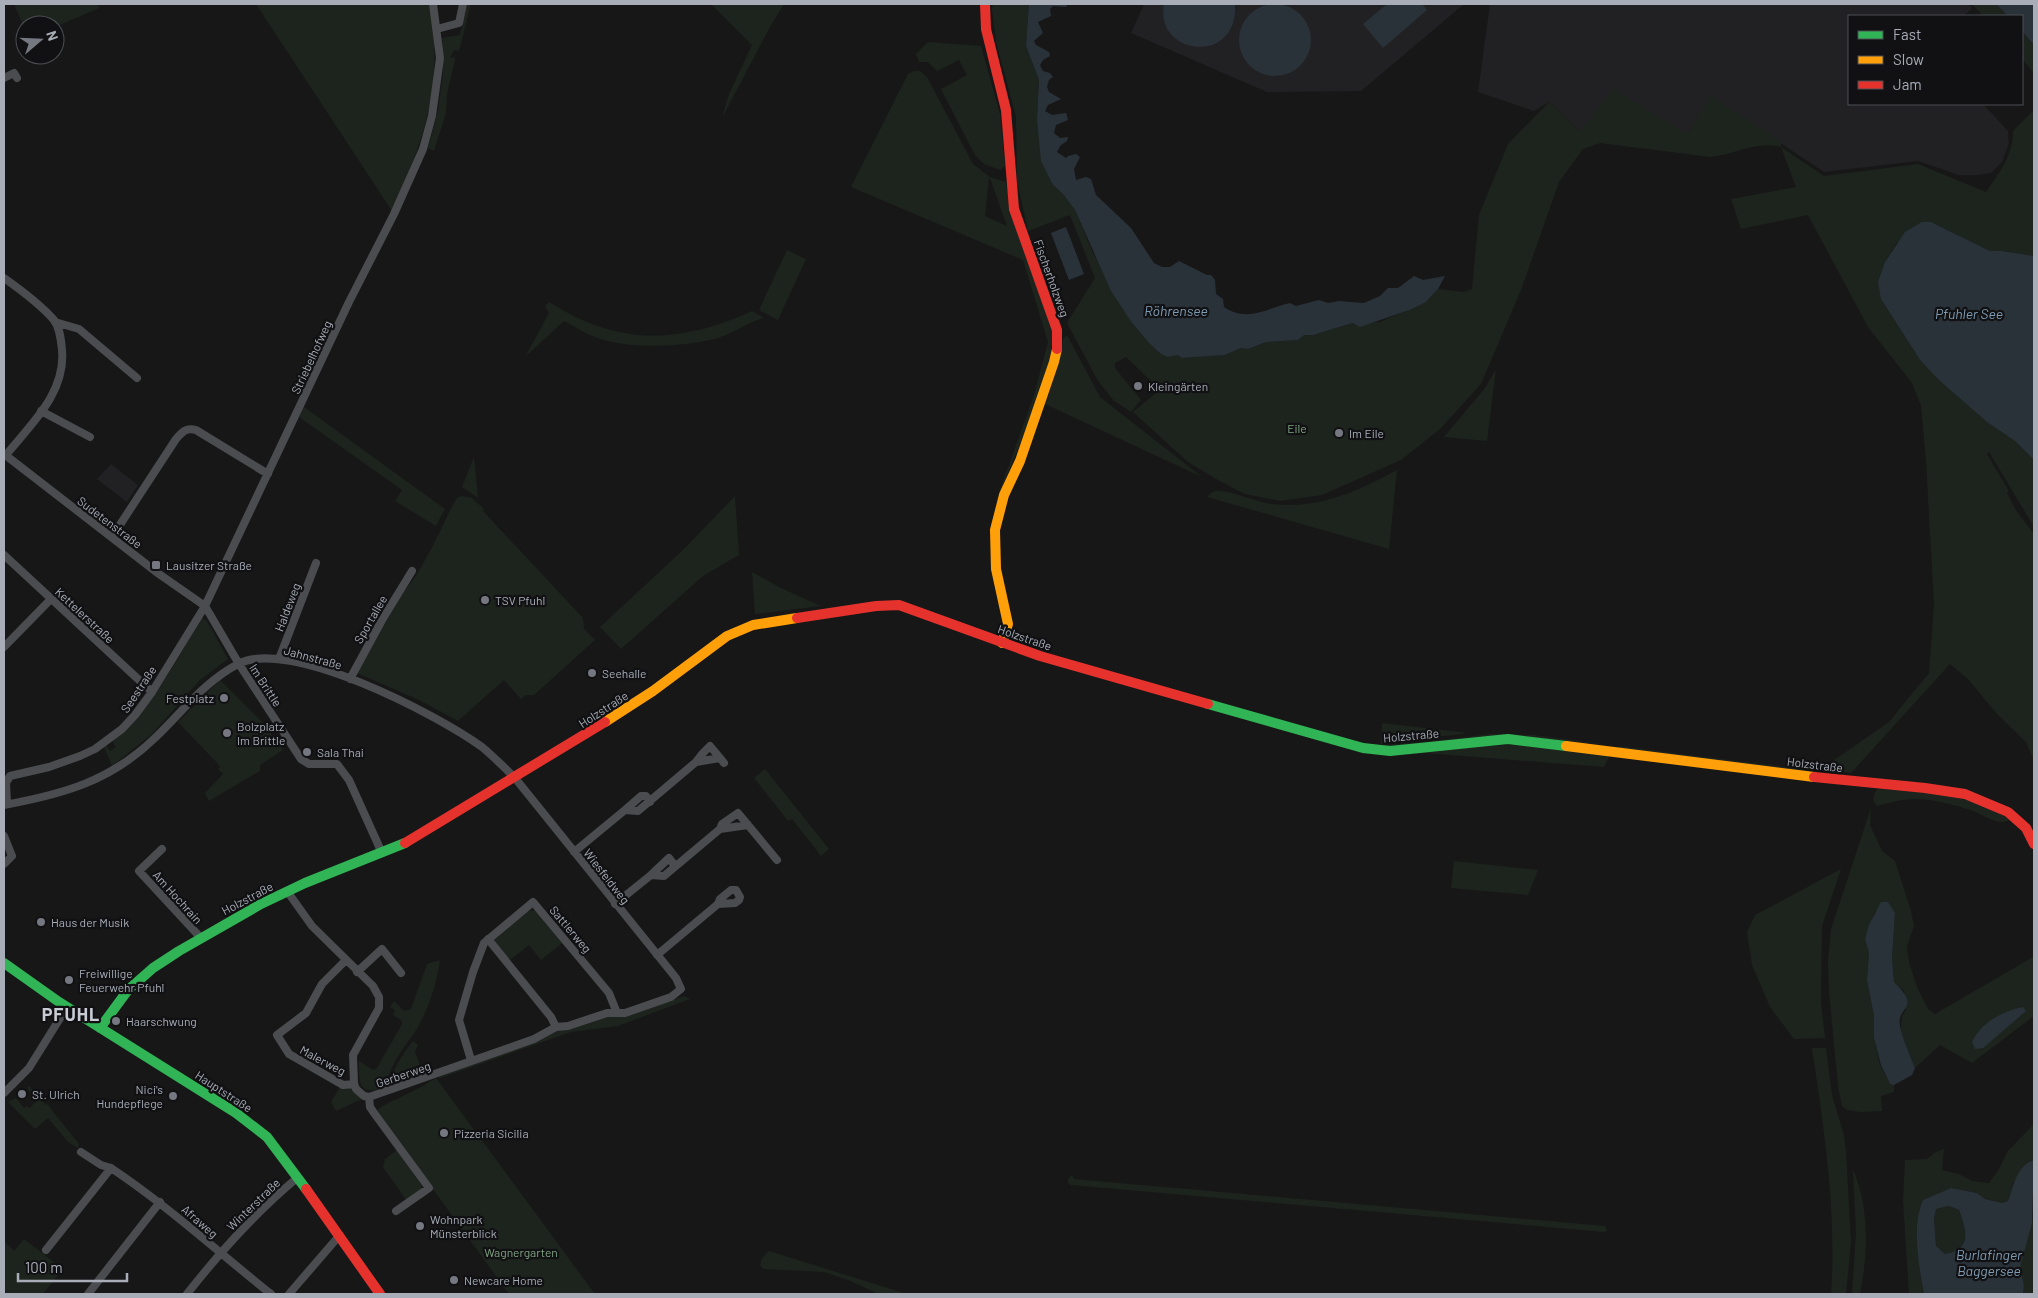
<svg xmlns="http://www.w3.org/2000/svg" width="2038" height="1298" viewBox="0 0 2038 1298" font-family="Barlow,sans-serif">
	<rect width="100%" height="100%" fill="#171717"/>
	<!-- built -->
	<path fill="#212123" d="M1144,4H1464L1361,91L1267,92L1131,33Z
		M1490,4H1968L1972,8L1964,16H1849V104H1983L2008,131L2009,143L2002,162L1991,173L1977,175H1959L1918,161L1824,172L1711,97L1687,134L1580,132L1549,102L1534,111L1478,92Z
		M111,464L138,485L127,502L97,479Z"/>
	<!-- green -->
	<path fill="#1d241e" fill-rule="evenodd" d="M14,4H97L99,8L55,27V25H25V30Z
		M256,4H429C445,83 424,140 392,211Z
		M467,4H471L459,51L454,50L450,58L454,57L455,60L447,94L446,113L434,151L428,148L438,111L443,73L442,38L460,35Z
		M711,4H784L771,25L722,118L729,94L752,45Z
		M993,4H1029L1026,46L1039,80L1037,119L1053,185L1063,194L1075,210L1092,251L1132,323L1150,344L1161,354L1177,355L1182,358L1225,355L1241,348L1248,349L1266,342L1298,340L1304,335H1313L1354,323L1380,322L1426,302L1438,289L1464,292L1472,289L1479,215L1508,144L1549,102L1580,132L1613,89L1687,134L1711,96L1781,142V147L1824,176L1918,164L1986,192C2000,172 2013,155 2013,131L2034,110V256L2002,251H1990L1931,222L1897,243L1891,252L1885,262L1881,299L1920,360L1987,422L2015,441L2034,460V527L1989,452L1987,454L2009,491L2007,493L2015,509L2034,534V761L2026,742L1997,714L1968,679L1950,664L1851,773L1821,769L1889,722L1929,673L1934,604L1926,461L1921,406L1912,383L1868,327L1808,215L1741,229L1731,199L1796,187L1781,147C1758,140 1733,155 1710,157L1600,143L1583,149L1559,182L1521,290L1481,384L1440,429L1401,460L1322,495L1280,501L1245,494L1218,480L1188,462L1133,412L1157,392L1154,384L1126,357L1115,363V368L1141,400L1131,412L1114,401L1098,381L1067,323L1095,278L1070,215L1028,231L1017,181L1016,117L996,42L992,9Z
		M1972,4H1996L2008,16H1983Z
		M2022,31L2034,45V73L2022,59Z
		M928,42L981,46L1000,114L1005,166L1000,170L984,164L975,155L941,89L967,75L959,60L937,71L928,62H919L916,54Z
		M914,71H920L927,77L973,164L990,177L1006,182L1011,210L1052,330V342L1050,361L1030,421L996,501L1034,395L1048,342L1023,260L851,187L908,74ZM989,178H990L1007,226L985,216Z
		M787,250L806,259L778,320L759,310Z
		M549,302C570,315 594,327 619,332C663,342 712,330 752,311L764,318C748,322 734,333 718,338C684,347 628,350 595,337C584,333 574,326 564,321L525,357L549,313L545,306Z
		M1067,335L1100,397L1202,477L1045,404L1060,360L1063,339Z
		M1496,369L1487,441L1444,437L1485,388Z
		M304,407L445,509L436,526L395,501L402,490L299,417Z
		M474,457L478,498L462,487Z
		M1397,470L1389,549L1207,497C1210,493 1215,490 1220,491C1236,492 1255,502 1272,504C1316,510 1359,491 1397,470Z
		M463,496L472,498L484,509L483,511L583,618L584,629L595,640L534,695H526L521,699L504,680L458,721L419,700L357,673L399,595C418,583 443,523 455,501L458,497Z
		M735,496L739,555L703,576L621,649L600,627L683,550Z
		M752,572L781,588L821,606L755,614Z
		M202,618L207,621L228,659L200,680L152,734L112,766L104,747L106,745L110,751L116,747L112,741C152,709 175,662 202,618Z
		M220,680L263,723L283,750L260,765V771L209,801L205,793L223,774L218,769L220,766L178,722Z
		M1382,723L1468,733L1381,744Z
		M1490,734L1534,735L1609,745L1507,735L1464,738L1383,747L1381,745L1417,743Z
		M1512,745L1557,747L1608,755L1609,757L1604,767L1425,753L1385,757L1477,746Z
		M1618,746L1809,770V772L1620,748Z
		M765,769L829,849L821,856L792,819L788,821L754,778Z
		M1878,789C1925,791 1970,794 2011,819C1999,828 1983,814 1971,810C1951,804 1925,796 1903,800C1894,801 1886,804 1877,806L1873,800L1875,792Z
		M1871,808L1870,825L1882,851L1895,861L1911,911L1914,926L1907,946L1909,962L1917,987L1928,1009L1935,1014L2033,957L2034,1016L1972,1063L1940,1045L1915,1068C1909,1051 1893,1025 1906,1010L1904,991L1894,982L1892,958L1895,913L1875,911L1865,939L1869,953L1867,980L1874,1016V1038L1880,1065L1890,1084L1894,1085V1092L1881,1096L1882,1111L1860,1112L1847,1110L1842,1106L1838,1086L1829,991L1828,961L1831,929Z
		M1454,861L1538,870L1528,895L1451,888Z
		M1841,869L1822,926L1821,1003L1825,1038L1794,1039L1770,1007L1752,965L1747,932L1755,915Z
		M526,910L539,911L544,921L562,943L541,960L529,945L510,960L495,942L494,938Z
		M440,960C437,983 429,1007 418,1027C407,1045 388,1064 388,1086C360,1096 359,1088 359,1061L373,1070L377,1068L402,1024L401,1020L393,1015L395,1010L390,1007L394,1001L404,1011L411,1009L427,964Z
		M684,996L690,999L618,1026L571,1032L440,1078L439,1077L551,1032L606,1015H631Z
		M413,1041L418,1045L415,1052L422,1071L417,1076L393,1084C390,1071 405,1051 413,1041Z
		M1812,1048H1826L1832,1095L1844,1135L1846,1151L1851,1242L1846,1294H1831C1837,1212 1824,1129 1812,1048Z
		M436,1078L595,1294H509L377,1112L378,1109C390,1101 402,1097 415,1090C422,1087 428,1082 436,1078Z
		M29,1086L46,1105L48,1104L54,1113L79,1144L78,1148L68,1142L48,1118L35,1129L8,1102L16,1098L24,1108L27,1106L29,1108L38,1100L27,1088Z
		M340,1087L352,1088L364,1098L336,1111L331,1102Z
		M2034,1124V1160L2030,1161L2013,1183L2008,1201L2002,1203L1985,1199L1977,1193L1951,1188L1923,1200C1911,1226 1919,1267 1924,1294H1909L1903,1201L1905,1160L1927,1159L1936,1152L1944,1149L1942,1170L1959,1174L1972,1181L1989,1183L1999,1169L2008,1151Z
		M397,1150L422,1186L420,1191L407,1201L383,1167L385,1159Z
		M1853,1169C1870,1210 1868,1252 1860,1294H1852L1856,1233Z
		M1072,1175L1074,1179L1605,1226L1607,1231L1604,1232L1071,1185L1068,1183V1179Z
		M2034,1201V1294H2023L2024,1285L2020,1268L2032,1223Z
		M1949,1206L1959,1210C1966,1230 1973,1249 1945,1254L1936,1246L1934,1218L1936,1209Z
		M24,1239L63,1269L43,1294H8L4,1291V1241L14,1251Z
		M769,1251L907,1294H879L848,1280L824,1272L764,1269L760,1265L762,1258Z"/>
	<!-- water -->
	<path fill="#2a3239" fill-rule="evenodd" d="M1029,4H1068L1066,7L1053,6L1050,9L1051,16L1038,22L1043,33L1034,41L1036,45L1049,52L1050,56L1043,60L1040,65L1043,71L1050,73L1053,77L1049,80L1047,87L1049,92L1061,99L1048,105L1045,111L1052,115L1066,113L1068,120L1056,125L1054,133L1060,138L1068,137L1067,141L1060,146L1057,152L1066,158L1068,156L1076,154L1080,157L1074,169L1076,180L1086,177L1091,179L1096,195L1131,228L1154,263L1162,267H1170L1179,261L1207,275H1211L1215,280L1216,294L1223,299L1224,307C1247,323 1267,308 1290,303L1296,306L1319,300L1328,303L1339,301L1364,303L1380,296L1388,288H1398L1414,276L1423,280L1445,276L1438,289L1426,302L1412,309L1360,327L1353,323L1313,335H1304L1298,340L1266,342L1248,349L1241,348L1225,355L1182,358L1177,355L1168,357L1161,354L1150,344L1132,323L1111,291L1075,210L1063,194L1053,185L1041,161L1037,119L1039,80L1026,46Z
		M1164,4H1235C1239,66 1154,56 1164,4Z
		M1387,4H1422L1427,10L1383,48L1363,24Z
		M1996,4H2034V45L2022,31V16H2008Z
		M1239 40a36 36 0 1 1 72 0a36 36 0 1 1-72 0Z
		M1922,222H1931L1990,251H2002L2034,256V460L2015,441L1987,422L1939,380L1920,360L1881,299L1878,282L1885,262L1905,232Z
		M1066,227L1084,274L1069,280L1051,233Z
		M1881,902H1888L1895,913L1892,958L1894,982C1923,1010 1896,1005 1900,1026C1903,1040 1910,1055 1915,1068L1912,1075L1894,1085L1890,1084L1881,1065L1874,1038V1016L1867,980L1869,953L1865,939L1869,925Z
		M2023,1007L2026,1011L1983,1048L1975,1049L1972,1042C1981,1023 2002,1011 2023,1007Z
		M2034,1160L2032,1223L2020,1268L2024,1285L2023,1294H1924C1919,1267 1911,1226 1923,1200L1951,1188L1977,1193L1985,1199L2002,1203L2008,1201C2013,1187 2017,1165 2034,1160ZM1949,1206L1959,1210C1966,1230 1973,1249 1945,1254L1936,1246L1934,1218L1936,1209Z"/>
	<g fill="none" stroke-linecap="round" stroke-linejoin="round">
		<!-- street -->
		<path stroke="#4b4c50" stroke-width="8" d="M437,29L459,23L463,4
			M4,78L14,73L17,78
			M4,278C21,290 40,304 54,320C60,328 61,340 62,350C66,393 31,424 6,455
			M55,322L79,329L137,378
			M41,411L90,437
			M4,454L159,574L205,606L239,664L301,759L309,764H337L349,780L382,853
			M112,537L176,439C182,432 186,427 196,430L268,474
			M4,555L152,692
			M4,647L51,599
			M279,659L316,563
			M350,679L382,620L412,571
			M696,762L703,753L710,746L720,758
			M7,804L6,783L10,776L49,767L80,756L95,749L122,729L135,715L152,692L205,606L349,302L394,214L423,149L432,116L440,58L433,4
			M4,805C64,794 111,781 156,737C183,711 204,682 238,664C289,637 438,715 482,747C494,757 504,767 515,778L676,978L681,989L671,997L625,1013H607L568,1026L556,1027L534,1039L369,1097L364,1096L356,1089L354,1084L353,1055L379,1008V997L373,986L312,926L287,891
			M625,810L641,796H646L650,802
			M720,829L722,824L738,813L777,860
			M4,836L12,856L4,864
			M162,849L139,871L201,938
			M574,852L625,810L638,811L696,762L720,758L724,763
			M651,875L669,858L675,866
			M615,904L651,875L664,876L720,829L748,825
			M488,939L551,1017L556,1027
			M657,955L718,904L720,899L731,890H736L740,897L739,900L735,903L718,904
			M346,960L322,984L306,1013L277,1035L289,1054L343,1085L354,1084
			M357,972L382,949L401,973
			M471,1060L459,1020L473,972L484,943L533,902L609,993L617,1013
			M4,1093L29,1068L67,1007
			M369,1097L370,1107L374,1113L429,1188L396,1211
			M81,1152L101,1165L111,1168C168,1206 218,1252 271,1294
			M46,1250L111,1168
			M88,1294L160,1202
			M187,1294C220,1252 256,1212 297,1178
			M289,1294L339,1236"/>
		<!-- fast -->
		<path stroke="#30b455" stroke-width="10" d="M1208,704L1363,748L1390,751L1508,739L1566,746
			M4,963L59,1002L236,1113L267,1137L306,1189
			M100,1028L128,990L153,968L179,951L261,904L305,883L405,843"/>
		<!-- slow -->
		<path stroke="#ff9f0a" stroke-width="10" d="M1002,643L1008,624L996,569L995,530L1004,495L1020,461L1054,362L1057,349
			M605,722L653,691L727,636L753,625L797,618
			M1566,746L1814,777"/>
		<!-- jam -->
		<path stroke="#e5322d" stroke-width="10" d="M985,4L986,29L1006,110L1014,209L1057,330V349
			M797,618L876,606L899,605L1040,656L1208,704
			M1814,777L1925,788L1965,794L2008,812L2026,828L2034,844
			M405,843L605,722
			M306,1189L380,1294"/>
	</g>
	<!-- markers -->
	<g fill="#757880" stroke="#111113" stroke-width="2">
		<circle cx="1138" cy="386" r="5"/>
		<circle cx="1339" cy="433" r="5"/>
		<rect x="151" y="560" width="10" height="10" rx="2.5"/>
		<circle cx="485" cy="600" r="5"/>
		<circle cx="592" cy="673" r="5"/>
		<circle cx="224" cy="698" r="5"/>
		<circle cx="227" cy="733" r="5"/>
		<circle cx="307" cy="752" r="5"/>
		<circle cx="41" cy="922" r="5"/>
		<circle cx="69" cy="980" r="5"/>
		<circle cx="116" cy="1021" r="5"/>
		<circle cx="22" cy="1094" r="5"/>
		<circle cx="173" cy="1096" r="5"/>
		<circle cx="444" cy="1133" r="5"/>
		<circle cx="420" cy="1226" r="5"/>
		<circle cx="454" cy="1280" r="5"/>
	</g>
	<g text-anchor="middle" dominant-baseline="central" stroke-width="4.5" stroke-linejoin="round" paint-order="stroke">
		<!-- street labels -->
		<g font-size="12" fill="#a8adb8" stroke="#111113">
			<text transform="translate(1052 278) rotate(70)">Fischerholzweg</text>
			<text transform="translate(311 357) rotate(-65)">Striebelhofweg</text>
			<text transform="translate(110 522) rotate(37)">Sudetenstraße</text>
			<text transform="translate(287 607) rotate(-69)">Haldeweg</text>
			<text transform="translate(85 615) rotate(43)">Kettelerstraße</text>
			<text transform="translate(370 619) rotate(-60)">Sportallee</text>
			<text transform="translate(1025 637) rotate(19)">Holzstraße</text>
			<text transform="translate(313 657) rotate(15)">Jahnstraße</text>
			<text transform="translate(266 685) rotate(57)">Im Brittle</text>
			<text transform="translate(138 689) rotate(-56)">Seestraße</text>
			<text transform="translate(603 709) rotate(-33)">Holzstraße</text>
			<text transform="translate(1411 735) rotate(-5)">Holzstraße</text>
			<text transform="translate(1815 764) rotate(7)">Holzstraße</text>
			<text transform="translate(607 876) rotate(52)">Wiesfeldweg</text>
			<text transform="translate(178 897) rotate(48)">Am Hochrain</text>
			<text transform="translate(247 898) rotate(-28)">Holzstraße</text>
			<text transform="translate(571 929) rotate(50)">Sattlerweg</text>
			<text transform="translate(323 1060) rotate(28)">Malerweg</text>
			<text transform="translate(403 1074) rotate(-19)">Gerberweg</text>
			<text transform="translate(224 1091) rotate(33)">Hauptstraße</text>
			<text transform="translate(253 1204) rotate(-44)">Winterstraße</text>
			<text transform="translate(200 1221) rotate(41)">Afraweg</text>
		</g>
		<!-- poi labels -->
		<g font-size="12" fill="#a8adb8" stroke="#111113" text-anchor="start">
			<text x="1148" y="386">Kleingärten</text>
			<text x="1349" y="433">Im Eile</text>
			<text x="166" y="565">Lausitzer Straße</text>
			<text x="495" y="600">TSV Pfuhl</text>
			<text x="602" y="673">Seehalle</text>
			<text x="214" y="698" text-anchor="end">Festplatz</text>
			<text x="237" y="726">Bolzplatz<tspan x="237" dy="14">Im Brittle</tspan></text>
			<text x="317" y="752">Sala Thai</text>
			<text x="51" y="922">Haus der Musik</text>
			<text x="79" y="973">Freiwillige<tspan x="79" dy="14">Feuerwehr Pfuhl</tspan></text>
			<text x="126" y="1021">Haarschwung</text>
			<text x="163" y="1089" text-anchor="end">Nici's<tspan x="163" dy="14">Hundepflege</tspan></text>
			<text x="32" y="1094">St. Ulrich</text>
			<text x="454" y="1133">Pizzeria Sicilia</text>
			<text x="430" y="1219">Wohnpark<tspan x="430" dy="14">Münsterblick</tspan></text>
			<text x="464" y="1280">Newcare Home</text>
		</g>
		<!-- park labels -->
		<g font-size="12" fill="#7fa381" stroke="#111113">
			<text x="1297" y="428">Eile</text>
			<text x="521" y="1252">Wagnergarten</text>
		</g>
		<!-- water labels -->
		<g font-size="14" font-style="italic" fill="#7f9bb3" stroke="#111113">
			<text x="1176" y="310">Röhrensee</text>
			<text x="1969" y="313">Pfuhler See</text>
			<text x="1989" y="1254">Burlafinger<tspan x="1989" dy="16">Baggersee</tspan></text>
		</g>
		<!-- district labels -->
		<g font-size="18" font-weight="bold" letter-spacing="1" fill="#c9ccd4" stroke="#111113">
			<text x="71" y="1014">PFUHL</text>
		</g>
	</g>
	<!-- border -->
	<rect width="2038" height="1298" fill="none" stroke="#a8adb8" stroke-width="10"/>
	<!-- legend -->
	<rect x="1848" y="15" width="175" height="90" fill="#111113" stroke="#4d4f55"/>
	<rect x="1858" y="31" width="25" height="8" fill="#30b455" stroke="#4d4f55"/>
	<text x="1893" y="40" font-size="15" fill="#a8adb8">Fast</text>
	<rect x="1858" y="56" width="25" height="8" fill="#ff9f0a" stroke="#4d4f55"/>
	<text x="1893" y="65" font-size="15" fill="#a8adb8">Slow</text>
	<rect x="1858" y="81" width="25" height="8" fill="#e5322d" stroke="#4d4f55"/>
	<text x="1893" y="90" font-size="15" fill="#a8adb8">Jam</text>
	<!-- north arrow -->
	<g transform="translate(40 40) rotate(71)"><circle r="24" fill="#111113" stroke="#4d4f55"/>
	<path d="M0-4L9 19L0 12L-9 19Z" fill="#757880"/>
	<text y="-8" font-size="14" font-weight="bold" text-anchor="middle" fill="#a8adb8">N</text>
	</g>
	<!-- scale -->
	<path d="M18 1273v8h109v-8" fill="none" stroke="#a8adb8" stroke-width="2.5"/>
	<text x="25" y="1273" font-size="15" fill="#a8adb8" stroke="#111113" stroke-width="4" paint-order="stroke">100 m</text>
</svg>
